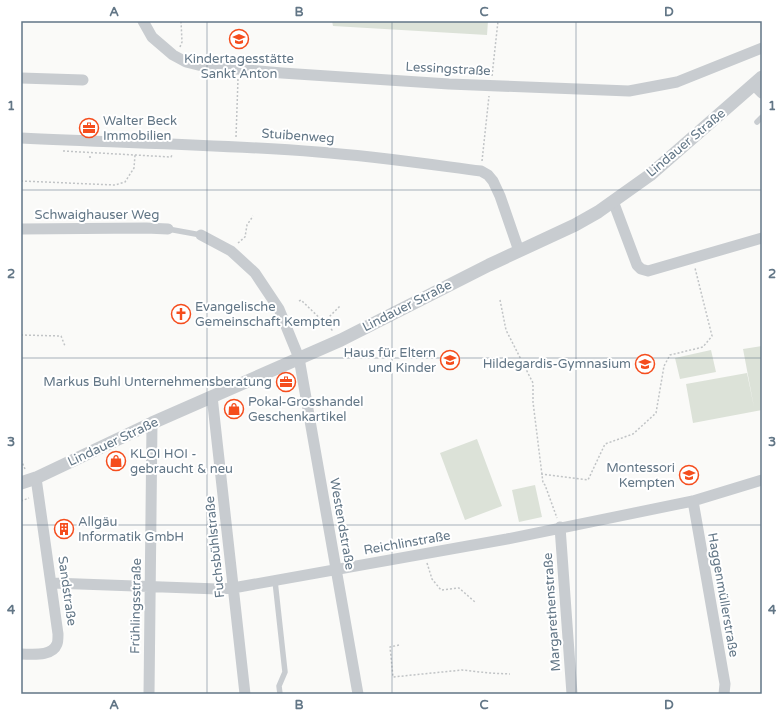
<svg xmlns="http://www.w3.org/2000/svg" width="783" height="715" viewBox="0 0 783 715" font-family="'Varela Round',sans-serif">
	<rect width="100%" height="100%" fill="#fafaf8"/>
	<!-- green -->
	<path fill="#dce2d8" d="M332,21H488L487,35L333,26Z
		M762,346V410L693,423L686,384L747,373L754,407L743,349Z
		M711,350L716,372L680,379L675,358Z
		M477,439L502,506L465,520L440,453Z
		M535,485L542,517L519,522L512,490Z"/>
	<g fill="none" stroke-linecap="round" stroke-linejoin="round">
		<!-- path -->
		<path stroke="#c1c4c6" stroke-width="1.5" stroke-dasharray="2 2" stroke-linecap="butt" d="M180,47L182,42L181,21
			M492,76L498,21
			M236,137L238,79
			M63,151L171,157L172,155
			M90,158V154
			M482,161L489,96
			M21,181L115,185L125,182L134,168L135,155
			M238,243L245,237L247,225L253,216
			M500,300L506,330L533,383V402L543,483L545,485L557,518
			M299,301L301,300L333,331
			M324,322L341,305
			M21,335L61,336L65,346
			M21,460L25,469
			M541,474L588,480L605,444L633,434L656,413L664,366L670,355L703,347L712,336L695,268
			M21,501L29,498
			M427,563L432,579L441,590L459,588L475,602
			M399,645L390,647L393,677L462,670L489,673L510,674"/>
		<!-- service -->
		<path stroke="#c8ccd0" stroke-width="5.5" d="M757,122L762,117
			M168,229L201,235
			M275,581L285,672L279,686L280,694"/>
		<!-- minor -->
		<path stroke="#c8ccd0" stroke-width="11" d="M143,21L152,37L173,55L186,62L202,66L282,73L449,84L629,91L677,82L762,48
			M21,78L83,80
			M754,85L762,93
			M21,138C120,143 219,144 318,152C373,156 427,164 481,171L488,175L493,181L500,196L519,251
			M613,201L637,265L641,269L648,271L762,238
			M21,229L146,228L168,229
			M201,235L231,251L255,273L279,309L299,358L358,694
			M212,396L245,694
			M693,501L725,684L724,694
			M560,527L572,694
			M52,583L218,589L233,588L507,539L693,501L762,480
			M21,654C32,654 52,657 57,644C58,642 58,637 58,634L36,478
			M149,694L152,423"/>
		<!-- tertiary -->
		<path stroke="#c8ccd0" stroke-width="13" d="M21,483L36,478L152,423L341,340L489,265L575,225L598,212L650,175L762,77"/>
	</g>
	<!-- grid -->
	<path fill="none" stroke="#627686" stroke-width="1" stroke-opacity="0.55" d="M207,21V694M392,21V694M576,21V694M21,190H762M21,358H762M21,525H762"/>
	<!-- icons -->
	<defs>
		<g id="school-ring" transform="scale(1)"><circle r="9.5" fill="#fff" stroke="#f54d1d" stroke-width="1.5"/><path d="M0-5L7-2L0 1L-7-2ZM-4 1L0 2.5L4 1V4Q0 6-4 4Z" fill="#f54d1d"/></g>
		<g id="office-ring" transform="scale(1)"><circle r="9.5" fill="#fff" stroke="#f54d1d" stroke-width="1.5"/><path d="M-6-3h4V-5.5h4V-3h4V5H-6ZM-1-4.5V-3h2v-1.5ZM-6 0V1H6V0Z" fill="#f54d1d"/></g>
		<g id="church-ring" transform="scale(1)"><circle r="9.5" fill="#fff" stroke="#f54d1d" stroke-width="1.5"/><path d="M-1.2-6h2.4v3.5h3.3v2.4h-3.3V6h-2.4V-.1h-3.3v-2.4h3.3Z" fill="#f54d1d"/></g>
		<g id="shop-ring" transform="scale(1)"><circle r="9.5" fill="#fff" stroke="#f54d1d" stroke-width="1.5"/><path d="M-5-2.5h2.3a2.7 3.5 0 0 1 5.4 0H5L5.5 6h-11ZM-1.5-2.5h3a1.5 2.3 0 0 0-3 0Z" fill="#f54d1d"/></g>
		<g id="building-ring" transform="scale(1)"><circle r="9.5" fill="#fff" stroke="#f54d1d" stroke-width="1.5"/><path d="M-4-6H4V6H1V3H-1V6H-4ZM-2.5-4.3h1.7v1.8h-1.7ZM.8-4.3h1.7v1.8H.8ZM-2.5-1h1.7V.8h-1.7ZM.8-1h1.7V.8H.8Z" fill="#f54d1d"/></g>
	</defs>
	<g fill-rule="evenodd">
		<use href="#school-ring" x="239" y="39"/>
		<use href="#office-ring" x="89" y="128"/>
		<use href="#church-ring" x="181" y="314"/>
		<use href="#school-ring" x="450" y="360"/>
		<use href="#school-ring" x="645" y="364"/>
		<use href="#office-ring" x="286" y="382"/>
		<use href="#shop-ring" x="234" y="409"/>
		<use href="#shop-ring" x="116" y="461"/>
		<use href="#school-ring" x="689" y="475"/>
		<use href="#building-ring" x="64" y="529"/>
	</g>
	<g text-anchor="middle" dominant-baseline="central" stroke-width="4" stroke-linejoin="round" paint-order="stroke">
		<!-- poi labels -->
		<g font-size="13" fill="#627686" stroke="#fff" text-anchor="start">
			<text x="239" y="59" text-anchor="middle">Kindertagesstätte<tspan x="239" dy="15">Sankt Anton</tspan></text>
			<text x="103" y="121">Walter Beck<tspan x="103" dy="15">Immobilien</tspan></text>
			<text x="195" y="307">Evangelische<tspan x="195" dy="15">Gemeinschaft Kempten</tspan></text>
			<text x="436" y="353" text-anchor="end">Haus für Eltern<tspan x="436" dy="15">und Kinder</tspan></text>
			<text x="631" y="364" text-anchor="end">Hildegardis-Gymnasium</text>
			<text x="272" y="382" text-anchor="end">Markus Buhl Unternehmensberatung</text>
			<text x="248" y="402">Pokal-Grosshandel<tspan x="248" dy="15">Geschenkartikel</tspan></text>
			<text x="130" y="454">KLOI HOI -<tspan x="130" dy="15">gebraucht &amp; neu</tspan></text>
			<text x="675" y="468" text-anchor="end">Montessori<tspan x="675" dy="15">Kempten</tspan></text>
			<text x="78" y="522">Allgäu<tspan x="78" dy="15">Informatik GmbH</tspan></text>
		</g>
		<!-- street labels -->
		<g font-size="13" fill="#627686" stroke="#fff">
			<text transform="translate(448 69) rotate(3)">Lessingstraße</text>
			<text transform="translate(298 136) rotate(4)">Stuibenweg</text>
			<text transform="translate(686 143) rotate(-40)">Lindauer Straße</text>
			<text x="97" y="215">Schwaighauser Weg</text>
			<text transform="translate(407 306) rotate(-27)">Lindauer Straße</text>
			<text transform="translate(113 442) rotate(-25)">Lindauer Straße</text>
			<text transform="translate(342 524) rotate(80)">Westendstraße</text>
			<text transform="translate(407 543) rotate(-10)">Reichlinstraße</text>
			<text transform="translate(215 547) rotate(-96)">Fuchsbühlstraße</text>
			<text transform="translate(67 591) rotate(82)">Sandstraße</text>
			<text transform="translate(723 595) rotate(80)">Haggenmüllerstraße</text>
			<text transform="translate(136 606) rotate(-89)">Frühlingsstraße</text>
			<text transform="translate(552 612) rotate(-94)">Margarethenstraße</text>
		</g>
	</g>
	<!-- border -->
	<rect width="783" height="715" fill="none" stroke="#ffffff" stroke-width="44"/>
	<rect x="22" y="22" width="739" height="671" fill="none" stroke="#627686" stroke-width="1.5"/>
	<g font-size="13" text-anchor="middle" font-weight="bold" fill="#627686">
		<text x="114" y="16">A</text>
		<text x="299" y="16">B</text>
		<text x="484" y="16">C</text>
		<text x="669" y="16">D</text>
		<text x="11" y="110">1</text>
		<text x="772" y="110">1</text>
		<text x="11" y="278">2</text>
		<text x="772" y="278">2</text>
		<text x="11" y="446">3</text>
		<text x="772" y="446">3</text>
		<text x="11" y="614">4</text>
		<text x="772" y="614">4</text>
		<text x="114" y="709">A</text>
		<text x="299" y="709">B</text>
		<text x="484" y="709">C</text>
		<text x="669" y="709">D</text>
	</g>
</svg>
